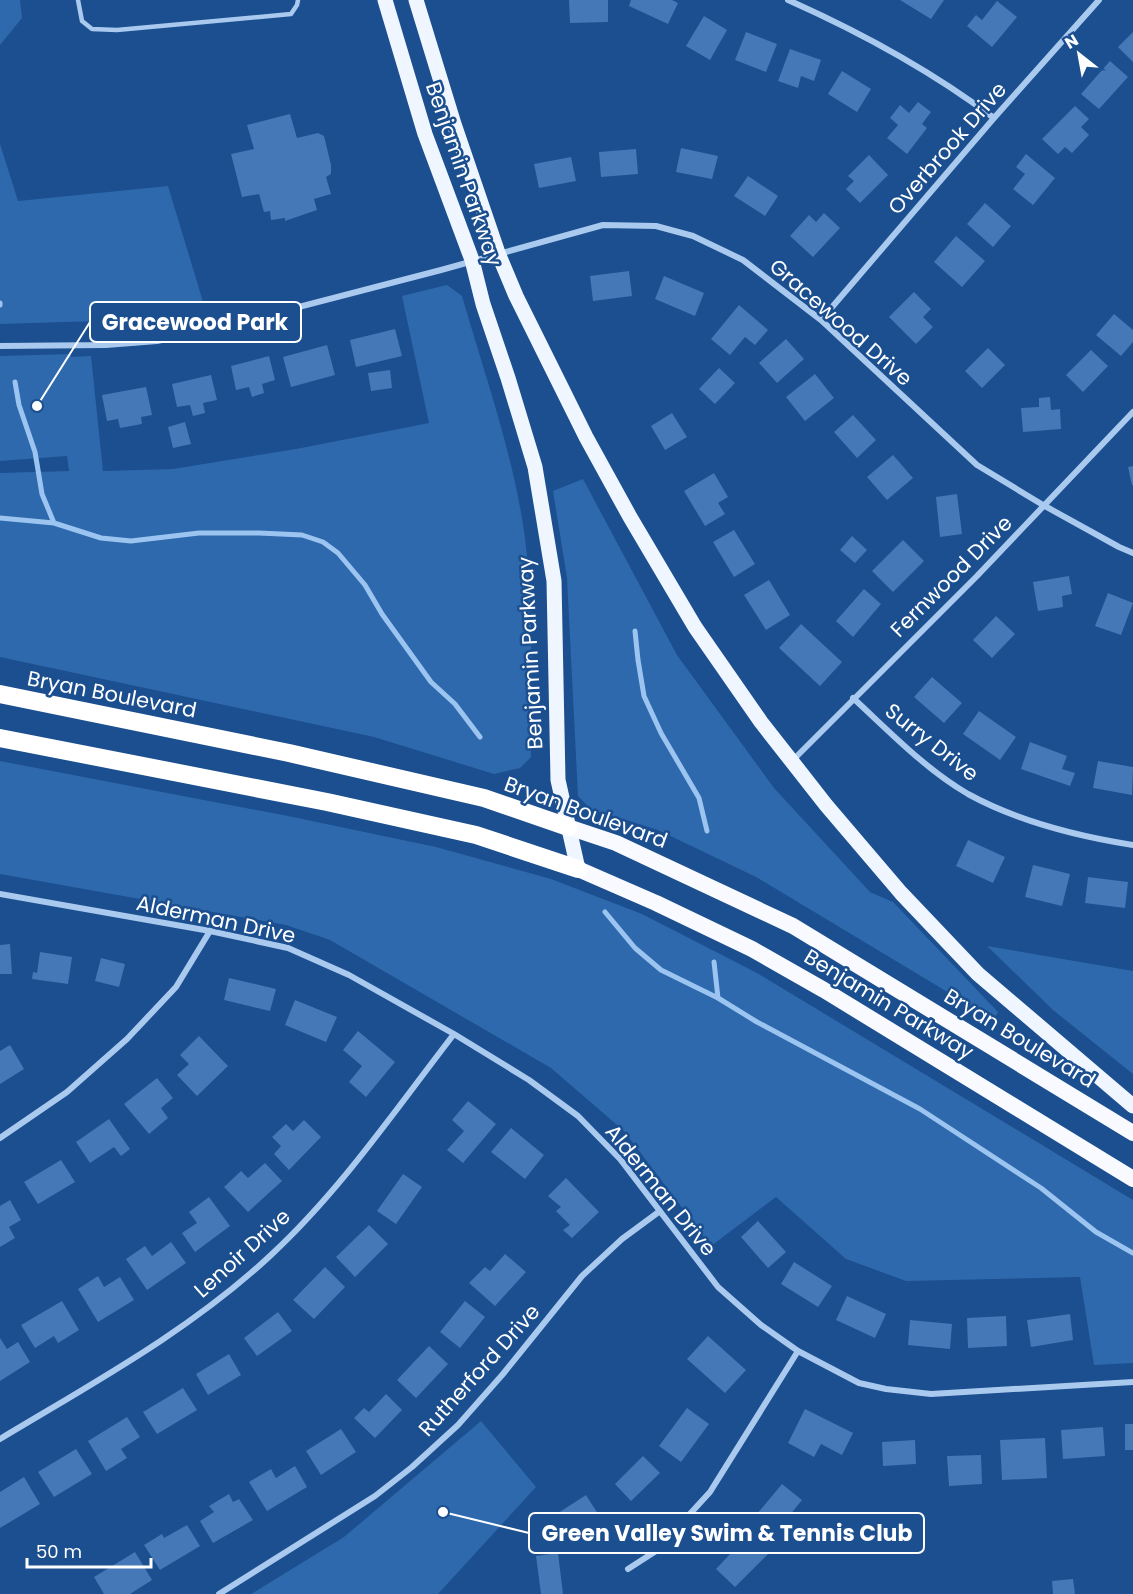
<svg xmlns="http://www.w3.org/2000/svg" width="1133" height="1594" viewBox="0 0 1133 1594" font-family="Poppins,sans-serif">
	<rect width="100%" height="100%" fill="#1b4f8f"/>
	<!-- green -->
	<path fill="#2e69ad" d="M0,0H20L22,18L0,45Z
		M0,144L18,201L168,186L204,305L151,317L98,321L0,324Z
		M447,285L462,296C485,376 514,456 525,538C534,611 531,684 531,757L520,768L494,774L374,737L0,657V473L69,471L67,456L0,461V356L71,354V357L91,356L103,471L173,469L296,449L429,423L402,296Z
		M583,479L677,655L774,788L870,892L893,902L998,1012L994,1020L756,877L658,830L591,809L578,796L567,578L553,491Z
		M0,761L288,816L436,847L551,879L642,914L757,973L1133,1200V1363L1094,1365L1080,1277L906,1281L846,1259L776,1197L711,1246L624,1131L551,1068L330,940L286,925L0,874Z
		M987,946L1133,971V1074L1053,1010Z
		M481,1421L536,1487L438,1594H251L344,1537Z"/>
	<g fill="none" stroke-linecap="round" stroke-linejoin="round">
		<!-- stream -->
		<path stroke="#9cc4f0" stroke-width="5" d="M0,303V305
			M15,382L19,405L35,452L42,494L54,523
			M0,518L54,523L101,538L131,541L199,533H259L302,535L323,542L338,553L365,585L382,614L431,682L455,704L480,737
			M635,631L638,660L644,696L661,733L699,798L707,831
			M605,912L635,948L661,970L718,998L757,1022L920,1109L1041,1188L1096,1232L1133,1253
			M714,962L718,998"/>
	</g>
	<!-- building -->
	<path fill="#4478b7" d="M569,0H608V22L570,23Z
		M631,0H672L678,3L668,24L629,6Z
		M900,0H944L931,19Z
		M997,1L1017,17L992,47L967,26L976,15L982,20Z
		M704,16L727,30L710,60L686,46Z
		M746,32L777,44L766,72L735,60Z
		M1133,32V62L1118,47Z
		M790,49L821,60L814,81L801,76L798,88L778,81Z
		M1110,61L1128,77L1099,109L1081,94Z
		M842,71L871,89L857,112L828,94Z
		M918,102L931,112L922,124L927,128L907,154L887,138L898,125L890,118L900,105L909,113Z
		M1075,106L1089,119L1081,127L1089,135L1072,153L1065,147L1058,154L1042,139Z
		M290,114L297,138L318,133L324,136L331,165V174L326,177L331,194L314,199L317,210L285,221V218L271,220L270,211L264,212L259,194L242,197L231,154L254,149L247,125Z
		M681,148L718,156L712,179L676,172Z
		M636,149L638,174L601,177L599,152Z
		M1026,154L1055,178L1033,205L1013,189L1025,174L1016,167Z
		M869,155L888,175L860,203L846,189L854,181L848,176Z
		M571,157L576,181L539,188L534,164Z
		M748,176L778,196L765,216L734,196Z
		M985,203L1011,226L993,247L967,224Z
		M824,213L840,228L813,257L790,236L809,215L816,222Z
		M956,236L985,261L962,287L934,262Z
		M629,271L632,296L593,301L590,276Z
		M664,276L704,293L695,316L655,299Z
		M914,292L931,309L923,317L933,327L916,344L889,317Z
		M739,305L768,330L755,345L745,337L730,355L711,339Z
		M1114,314L1133,330V342L1121,356L1096,335Z
		M395,329L402,356L356,367L350,340Z
		M786,339L804,359L777,383L759,363Z
		M327,345L335,375L291,387L283,357Z
		M988,348L1005,365L982,388L965,371Z
		M1091,350L1108,366L1083,392L1066,375Z
		M269,356L275,380L262,384L264,393L252,397L249,387L236,390L231,366Z
		M719,368L735,383L715,404L699,389Z
		M390,370L392,388L371,391L368,373Z
		M815,374L834,398L805,421L786,397Z
		M211,375L217,400L203,403L205,413L193,416L190,405L177,407L172,384Z
		M146,387L152,415L141,417L142,424L120,428L118,419L107,421L102,395Z
		M1050,397L1051,410L1060,409L1061,429L1023,432L1021,408L1039,407V398Z
		M672,413L687,437L665,450L651,426Z
		M853,415L876,440L857,458L834,432Z
		M185,422L191,444L173,448L168,427Z
		M893,455L913,478L887,500L867,477Z
		M1133,466V485H1132L1128,467Z
		M714,473L728,497L718,503L725,514L705,526L684,491Z
		M957,494L962,534L940,537L936,497Z
		M734,530L755,564L734,577L713,542Z
		M852,536L867,550L855,563L840,550Z
		M903,540L924,561L893,592L872,571Z
		M1069,576L1072,594L1062,596L1063,607L1038,611L1033,582Z
		M769,580L790,615L766,630L744,595Z
		M864,589L881,604L853,637L836,621Z
		M1108,593L1133,603L1121,635L1095,626Z
		M996,616L1015,634L992,658L973,640Z
		M801,624L842,662L820,686L779,648Z
		M932,677L962,703L944,723L914,697Z
		M979,711L1016,737L1000,760L963,734Z
		M1030,742L1067,756L1062,769L1075,773L1070,786L1021,769Z
		M1098,761L1133,767L1132,795L1093,788Z
		M968,840L1005,857L993,883L956,866Z
		M1033,865L1070,874L1062,906L1025,897Z
		M1088,877L1128,882L1125,908L1085,903Z
		M10,944L12,974H0V945Z
		M40,952L72,957L68,984L32,979L33,972L37,973Z
		M101,958L125,964L119,987L95,981Z
		M229,978L276,989L270,1011L224,1000Z
		M295,1000L337,1017L326,1042L285,1025Z
		M358,1031L395,1062L366,1097L349,1082L362,1066L343,1050Z
		M199,1036L228,1066L197,1096L177,1075L189,1064L180,1055Z
		M10,1045L24,1069L0,1084V1051Z
		M157,1078L173,1098L161,1108L168,1118L149,1134L124,1104Z
		M468,1101L496,1124L463,1163L447,1150L464,1131L452,1120Z
		M109,1119L130,1149L121,1156L114,1147L90,1163L76,1142Z
		M304,1120L321,1137L289,1170L274,1154L281,1146L272,1137L286,1124L293,1131Z
		M511,1128L544,1155L525,1179L491,1152Z
		M61,1160L75,1182L38,1204L24,1182Z
		M265,1163L282,1181L248,1212L224,1187L241,1171L248,1178Z
		M403,1174L422,1187L396,1224L377,1211Z
		M566,1178L599,1212L572,1238L563,1230L570,1225L556,1211L561,1207L548,1196Z
		M209,1197L230,1226L195,1252L182,1233L197,1223L189,1212Z
		M10,1200L21,1220L9,1227L15,1238L0,1247V1206Z
		M758,1221L786,1252L768,1268L741,1237Z
		M369,1225L388,1244L355,1277L336,1257Z
		M171,1242L186,1263L147,1290L126,1259L145,1246L152,1256Z
		M505,1254L526,1272L495,1306L469,1283L485,1267L490,1271Z
		M794,1262L832,1286L818,1307L781,1284Z
		M325,1267L345,1287L314,1319L293,1300Z
		M98,1276L104,1287L120,1277L134,1300L98,1322L78,1289Z
		M847,1296L886,1314L875,1338L836,1320Z
		M62,1301L79,1330L58,1343L54,1336L35,1348L21,1325Z
		M465,1301L485,1317L460,1348L440,1332Z
		M278,1312L292,1331L257,1356L244,1338Z
		M1070,1314L1073,1340L1031,1347L1027,1320Z
		M1006,1316L1007,1346L968,1348L967,1318Z
		M910,1320L952,1324L950,1349L908,1345Z
		M708,1336L746,1370L725,1393L687,1359Z
		M0,1338L7,1349L18,1342L30,1362L0,1381Z
		M429,1346L448,1364L416,1398L397,1380Z
		M229,1354L241,1375L208,1395L196,1374Z
		M183,1388L197,1410L157,1434L143,1412Z
		M386,1394L402,1410L375,1438L354,1418L364,1408L369,1412Z
		M687,1408L709,1424L681,1462L659,1446Z
		M805,1409L853,1433L842,1455L821,1444L814,1457L788,1443Z
		M127,1417L140,1437L121,1449L127,1458L106,1471L88,1441Z
		M1125,1424H1133V1450H1125Z
		M1103,1427L1105,1456L1063,1459L1061,1430Z
		M341,1429L356,1452L321,1475L306,1451Z
		M1045,1438L1047,1478L1002,1480L1000,1440Z
		M915,1440L916,1464L883,1466L882,1442Z
		M76,1449L92,1474L54,1497L38,1472Z
		M981,1455L982,1484L949,1486L947,1456Z
		M643,1456L660,1473L631,1501L615,1484Z
		M295,1466L307,1487L267,1511L249,1482L271,1469L276,1478Z
		M24,1477L40,1504L0,1528V1492Z
		M782,1484L802,1500L772,1537L752,1520Z
		M229,1494L233,1502L239,1499L253,1520L213,1543L200,1521L214,1512L209,1506Z
		M586,1495L600,1517L568,1537L555,1515Z
		M187,1525L200,1546L160,1570L144,1545L162,1534L164,1538Z
		M740,1529L768,1554L735,1587L716,1569L731,1553L724,1546Z
		M135,1552L152,1580L130,1594H104L94,1577Z
		M558,1553L563,1594H541L536,1556Z
		M1073,1579L1075,1594H1053L1052,1581Z"/>
	<g fill="none" stroke-linecap="round" stroke-linejoin="round">
		<!-- service -->
		<path stroke="#a9c9ee" stroke-width="4.5" d="M78,0L82,21L92,29L117,30L291,14L297,5L298,0"/>
		<!-- minor -->
		<path stroke="#a9c9ee" stroke-width="6" d="M788,0C860,32 930,70 994,118
			M821,320L994,118L1099,0
			M0,346L106,345L157,341L218,328L441,270L603,225L656,226L693,236L743,260L821,320L977,465L1043,505L1119,547L1133,553
			M853,698C889,731 925,769 968,794C1019,822 1076,836 1133,845
			M792,761L977,576L1133,412
			M0,894L210,931L288,948L349,975L454,1034L529,1080L578,1116L620,1159L718,1287L761,1325L798,1351L859,1383L886,1389L931,1394L1133,1382
			M0,1138L67,1092L127,1039L176,987L210,931
			M0,1439C93,1383 191,1330 271,1255C341,1190 396,1109 454,1034
			M628,1569L656,1551L710,1492L798,1351
			M219,1594L375,1496L412,1467L458,1425L503,1374L582,1276L622,1239L660,1211"/>
		<!-- primary -->
		<path stroke="#f0f6ff" stroke-width="15" d="M385,0L425,134L472,260L483,304L508,378L535,467L554,581L558,780L578,869
			M416,0L454,124L498,253L516,296L586,437L630,517L695,627L761,722L826,805L901,893L978,974L1133,1106"/>
		<!-- trunk -->
		<path stroke="#f8faff" stroke-width="16" d="M568,827L616,843L793,926L1133,1133
			M578,869L656,903L752,949L824,990L1133,1179"/>
		<!-- motorway -->
		<path stroke="#fff" stroke-width="18" d="M0,694L289,753L484,798L568,827
			M0,738L327,802L476,835L578,869"/>
	</g>
	<g text-anchor="middle" dominant-baseline="central" stroke-width="5" stroke-linejoin="round" paint-order="stroke">
		<!-- street labels -->
		<g font-size="21" fill="#fff" stroke="#1b4f8f">
			<text transform="translate(947 148) rotate(-49)">Overbrook Drive</text>
			<text transform="translate(464 174) rotate(71)">Benjamin Parkway</text>
			<text transform="translate(841 322) rotate(41)">Gracewood Drive</text>
			<text transform="translate(951 576) rotate(-45)">Fernwood Drive</text>
			<text transform="translate(530 653) rotate(-93)">Benjamin Parkway</text>
			<text transform="translate(112 694) rotate(11)">Bryan Boulevard</text>
			<text transform="translate(932 742) rotate(38)">Surry Drive</text>
			<text transform="translate(586 812) rotate(20)">Bryan Boulevard</text>
			<text transform="translate(216 919) rotate(12)">Alderman Drive</text>
			<text transform="translate(889 1004) rotate(31)">Benjamin Parkway</text>
			<text transform="translate(1020 1038) rotate(31)">Bryan Boulevard</text>
			<text transform="translate(661 1190) rotate(51)">Alderman Drive</text>
			<text transform="translate(242 1253) rotate(-42)">Lenoir Drive</text>
			<text transform="translate(479 1370) rotate(-48)">Rutherford Drive</text>
		</g>
	</g>
	<!-- callouts -->
	<path fill="none" stroke="#fff" stroke-width="2" d="M37 406L90 322M443 1512L529 1533"/>
	<g fill="#fff" stroke="#1b4f8f" stroke-width="2">
		<circle cx="37" cy="406" r="6"/>
		<circle cx="443" cy="1512" r="6"/>
	</g>
	<g fill="#1b4f8f" stroke="#fff" stroke-width="2">
		<rect x="90" y="302" width="211" height="40" rx="6"/>
		<rect x="529" y="1513" width="395" height="40" rx="6"/>
	</g>
	<g font-size="22" text-anchor="middle" font-weight="bold" fill="#fff">
		<text x="195" y="330">Gracewood Park</text>
		<text x="727" y="1541">Green Valley Swim &amp; Tennis Club</text>
	</g>
	<!-- north arrow -->
	<g transform="translate(1079 54) rotate(329)" stroke="#1b4f8f" stroke-width="4.5" paint-order="stroke">
	<path d="M0-4.5L10 22L0 15L-10 22Z" fill="#ffffff"/>
	<text y="-9" font-size="16" font-weight="bold" text-anchor="middle" fill="#ffffff">N</text>
	</g>
	<!-- scale -->
	<path d="M27 1558v9h124v-9" fill="none" stroke="#ffffff" stroke-width="3"/>
	<text x="36" y="1558" font-size="18" fill="#ffffff" stroke="#1b4f8f" stroke-width="4.5" paint-order="stroke">50 m</text>
</svg>
